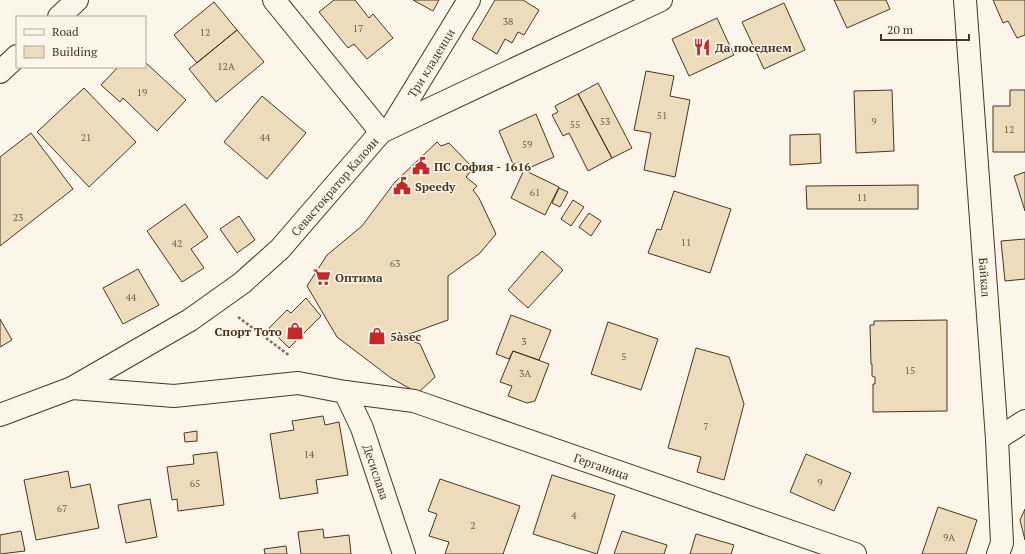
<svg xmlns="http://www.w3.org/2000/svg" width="1025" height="554" viewBox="0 0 1025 554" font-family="'PT Serif',serif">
	<rect width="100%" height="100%" fill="#fbf6e9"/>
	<!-- building -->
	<path fill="#ecdcbc" stroke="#4a3520" d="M334,0H355L369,18L373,14L393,38L367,59L354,44L348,48L319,12Z
		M413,0H439L433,11Z
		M495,0H523L539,10L524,35L518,32L512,43L505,39L497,54L472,39Z
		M834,0H886L890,9L847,28Z
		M993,0H1025V35L1017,38L1008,21L1003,23Z
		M214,2L237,30L197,63L174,35Z
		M784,3L805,50L764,69L742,22Z
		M717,18L734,55L689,76L672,39Z
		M237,30L264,62L216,102L189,69Z
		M145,62L186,100L157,131L123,98L120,102L101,85L118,67H145Z
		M646,71L674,76L670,96L690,100L675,177L644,170L651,133L634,130Z
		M598,83L632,148L612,158L578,94Z
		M84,88L136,142L89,187L37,132Z
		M892,90L894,151L856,153L854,91Z
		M1010,90H1025V152H993V106H1010Z
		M578,94L612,158L588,171L569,133L563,136L552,115L558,112L555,106Z
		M262,96L306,133L267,179L224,142Z
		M536,114L554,157L522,171L518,162L513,164L499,131Z
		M31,133L73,189L0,246V157Z
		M820,134L821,163L790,165V135Z
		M437,142L441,146L449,143L473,168L466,177L477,186L473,190L479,198L496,234L480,253L448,276V320L401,337L420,344L435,377L418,393L391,378L337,337L307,286L327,255L362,226L395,182Z
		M524,170L559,187L545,215L511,198Z
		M1025,172V211L1014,176Z
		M918,185V209H807L806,186Z
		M559,188L568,192L560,207L552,203Z
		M674,191L731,209L710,273L648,253L657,229L661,230Z
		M573,200L584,207L571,226L561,219Z
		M185,204L208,237L191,249L204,268L182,282L147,231Z
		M589,213L601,221L591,236L579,227Z
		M239,216L255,240L237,253L220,229Z
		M1025,239V279L1005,281L1001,241Z
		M542,251L563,270L528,308L508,290Z
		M138,269L159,305L123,324L103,288Z
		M306,298L321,316L289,348L269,328L287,310L291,313Z
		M511,315L551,330L539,360L513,351L509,359L496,354Z
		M0,319L12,340L0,347Z
		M947,320V411L873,412V384H875V377L872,376V364H871L870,325H874V321Z
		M608,322L658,339L641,390L591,374Z
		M696,348L729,357L744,404L724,480L697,472L701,457L668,448Z
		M513,351L549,364L535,401L527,403L508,396L512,386L500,382Z
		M323,416L325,425L339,422L348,475L316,480L318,493L280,499L270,434L294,430L292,421Z
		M197,431V441L185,442L184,433Z
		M217,452L224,505L178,511L177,499L172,500L167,467L194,464L193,455Z
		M806,454L851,473L834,511L790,492Z
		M68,471L71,488L90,484L99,528L36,540L24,480Z
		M552,475L615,495L597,554L533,534Z
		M440,479L520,506L503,554H445L449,542L429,536L437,514L428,511Z
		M150,499L157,537L126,543L118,505Z
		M938,507L977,520L966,554H922Z
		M1025,509V540L1020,520Z
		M323,529L324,538L349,535L351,554H301L298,532Z
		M21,531L25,551L0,554V535Z
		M622,531L667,545L664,554H614Z
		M696,534L734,545L731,554H690Z
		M286,546L287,554H265L264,549Z"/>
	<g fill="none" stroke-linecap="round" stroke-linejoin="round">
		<!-- street casing -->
		<g stroke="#4a3520" stroke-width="24">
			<g id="street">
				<path d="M274,0L381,132"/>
				<path id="s1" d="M965,0L997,439L1002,543L998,554"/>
				<path id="s2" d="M392,126L469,0"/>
				<path id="s3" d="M72,388L174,396L298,383L345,392L414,401L855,554"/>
				<path id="s4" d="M345,392L362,428L404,554"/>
				<path d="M997,439L1025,421"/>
			</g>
		</g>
		<!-- secondary casing -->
		<g stroke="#4a3520" stroke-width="24">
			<g id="secondary">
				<path d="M59,17L77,0"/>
				<path d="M0,72L17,56"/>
				<path id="s5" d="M0,415L72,388L190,320L242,283L280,249L381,132L661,0"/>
			</g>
		</g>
		<!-- path -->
		<path stroke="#7f6f5c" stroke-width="2.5" stroke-dasharray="3 2" stroke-linecap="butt" d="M238,317L290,356"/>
		<!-- street -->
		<use href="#street" stroke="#fbf6e9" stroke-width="22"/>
		<!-- secondary -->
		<use href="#secondary" stroke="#fbf6e9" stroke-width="22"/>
	</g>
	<!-- icons -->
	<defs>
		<g id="restaurant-bare" transform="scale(1.38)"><path d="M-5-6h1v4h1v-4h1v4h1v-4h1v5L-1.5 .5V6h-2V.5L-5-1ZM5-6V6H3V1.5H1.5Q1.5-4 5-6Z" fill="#c62828" stroke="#fbf6e9" stroke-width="2.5" paint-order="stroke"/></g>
		<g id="civic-bare" transform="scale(1.38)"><path d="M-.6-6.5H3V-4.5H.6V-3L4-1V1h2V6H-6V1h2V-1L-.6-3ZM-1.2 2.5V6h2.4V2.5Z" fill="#c62828" stroke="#fbf6e9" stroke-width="2.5" paint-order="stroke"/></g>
		<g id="supermarket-bare" transform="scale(1.38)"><path d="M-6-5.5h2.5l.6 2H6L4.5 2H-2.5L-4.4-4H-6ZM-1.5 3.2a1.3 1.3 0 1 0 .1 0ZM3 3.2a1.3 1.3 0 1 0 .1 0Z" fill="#c62828" stroke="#fbf6e9" stroke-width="2.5" paint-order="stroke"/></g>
		<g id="shop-bare" transform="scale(1.38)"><path d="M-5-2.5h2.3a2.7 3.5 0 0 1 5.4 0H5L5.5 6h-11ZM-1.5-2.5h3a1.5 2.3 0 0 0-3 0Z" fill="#c62828" stroke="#fbf6e9" stroke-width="2.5" paint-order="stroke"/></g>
	</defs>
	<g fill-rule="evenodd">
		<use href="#restaurant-bare" x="702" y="47"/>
		<use href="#civic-bare" x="421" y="166"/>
		<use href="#civic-bare" x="402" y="186"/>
		<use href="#supermarket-bare" x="322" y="277"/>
		<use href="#shop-bare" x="295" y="331"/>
		<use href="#shop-bare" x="377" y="336"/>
	</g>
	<g text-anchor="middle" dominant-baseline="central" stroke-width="3" stroke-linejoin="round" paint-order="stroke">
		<!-- number labels -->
		<g font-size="10" fill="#725f47">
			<text x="508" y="21">38</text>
			<text x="358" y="28">17</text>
			<text x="205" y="32">12</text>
			<text x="226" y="66">12А</text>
			<text x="142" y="92">19</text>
			<text x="662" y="115">51</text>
			<text x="605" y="121">53</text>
			<text x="874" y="121">9</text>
			<text x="575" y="124">55</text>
			<text x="1009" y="129">12</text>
			<text x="86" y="137">21</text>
			<text x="265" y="137">44</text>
			<text x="527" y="144">59</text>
			<text x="535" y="192">61</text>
			<text x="862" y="197">11</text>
			<text x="18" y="217">23</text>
			<text x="686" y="242">11</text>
			<text x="177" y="243">42</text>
			<text x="395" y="263">63</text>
			<text x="131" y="297">44</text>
			<text x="524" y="341">3</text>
			<text x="624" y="356">5</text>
			<text x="910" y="370">15</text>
			<text x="525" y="373">3A</text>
			<text x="706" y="426">7</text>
			<text x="309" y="454">14</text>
			<text x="820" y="482">9</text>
			<text x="195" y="483">65</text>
			<text x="62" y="508">67</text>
			<text x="574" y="515">4</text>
			<text x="473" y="525">2</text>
			<text x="949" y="537">9А</text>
		</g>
		<!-- poi labels -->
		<g font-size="12" font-weight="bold" fill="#4a3520" stroke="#fbf6e9" text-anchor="start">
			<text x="715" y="47">Да поседнем</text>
			<text x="434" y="166">ПС София - 1616</text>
			<text x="415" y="186">Speedy</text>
			<text x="335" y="277">Оптима</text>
			<text x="282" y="331" text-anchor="end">Спорт Тото</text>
			<text x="390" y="336">5àsec</text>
		</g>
		<!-- street labels -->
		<g font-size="12" fill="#4a3520" stroke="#fbf6e9">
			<text stroke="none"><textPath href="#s2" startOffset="74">Три кладенци</textPath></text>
			<text stroke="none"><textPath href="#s5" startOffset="411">Севастократор Калоян</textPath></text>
			<text stroke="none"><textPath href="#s1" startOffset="278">Байкал</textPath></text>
			<text stroke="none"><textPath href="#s3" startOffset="543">Герганица</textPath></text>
			<text stroke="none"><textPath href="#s4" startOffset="86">Десислава</textPath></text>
		</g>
	</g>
	<!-- legend -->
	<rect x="16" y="16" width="130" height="52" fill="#fbf6e9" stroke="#b4a999"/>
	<rect x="24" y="29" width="20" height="6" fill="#fbf6e9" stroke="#b4a999"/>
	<text x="52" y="36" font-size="12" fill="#4a3520">Road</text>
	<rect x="24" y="46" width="20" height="12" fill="#ecdcbc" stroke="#b4a999"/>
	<text x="52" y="56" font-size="12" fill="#4a3520">Building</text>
	<!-- scale -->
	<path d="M881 34v6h88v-6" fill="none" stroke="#4a3520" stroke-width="2"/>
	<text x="887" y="34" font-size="12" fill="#4a3520" stroke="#fbf6e9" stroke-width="3" paint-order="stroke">20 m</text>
</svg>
